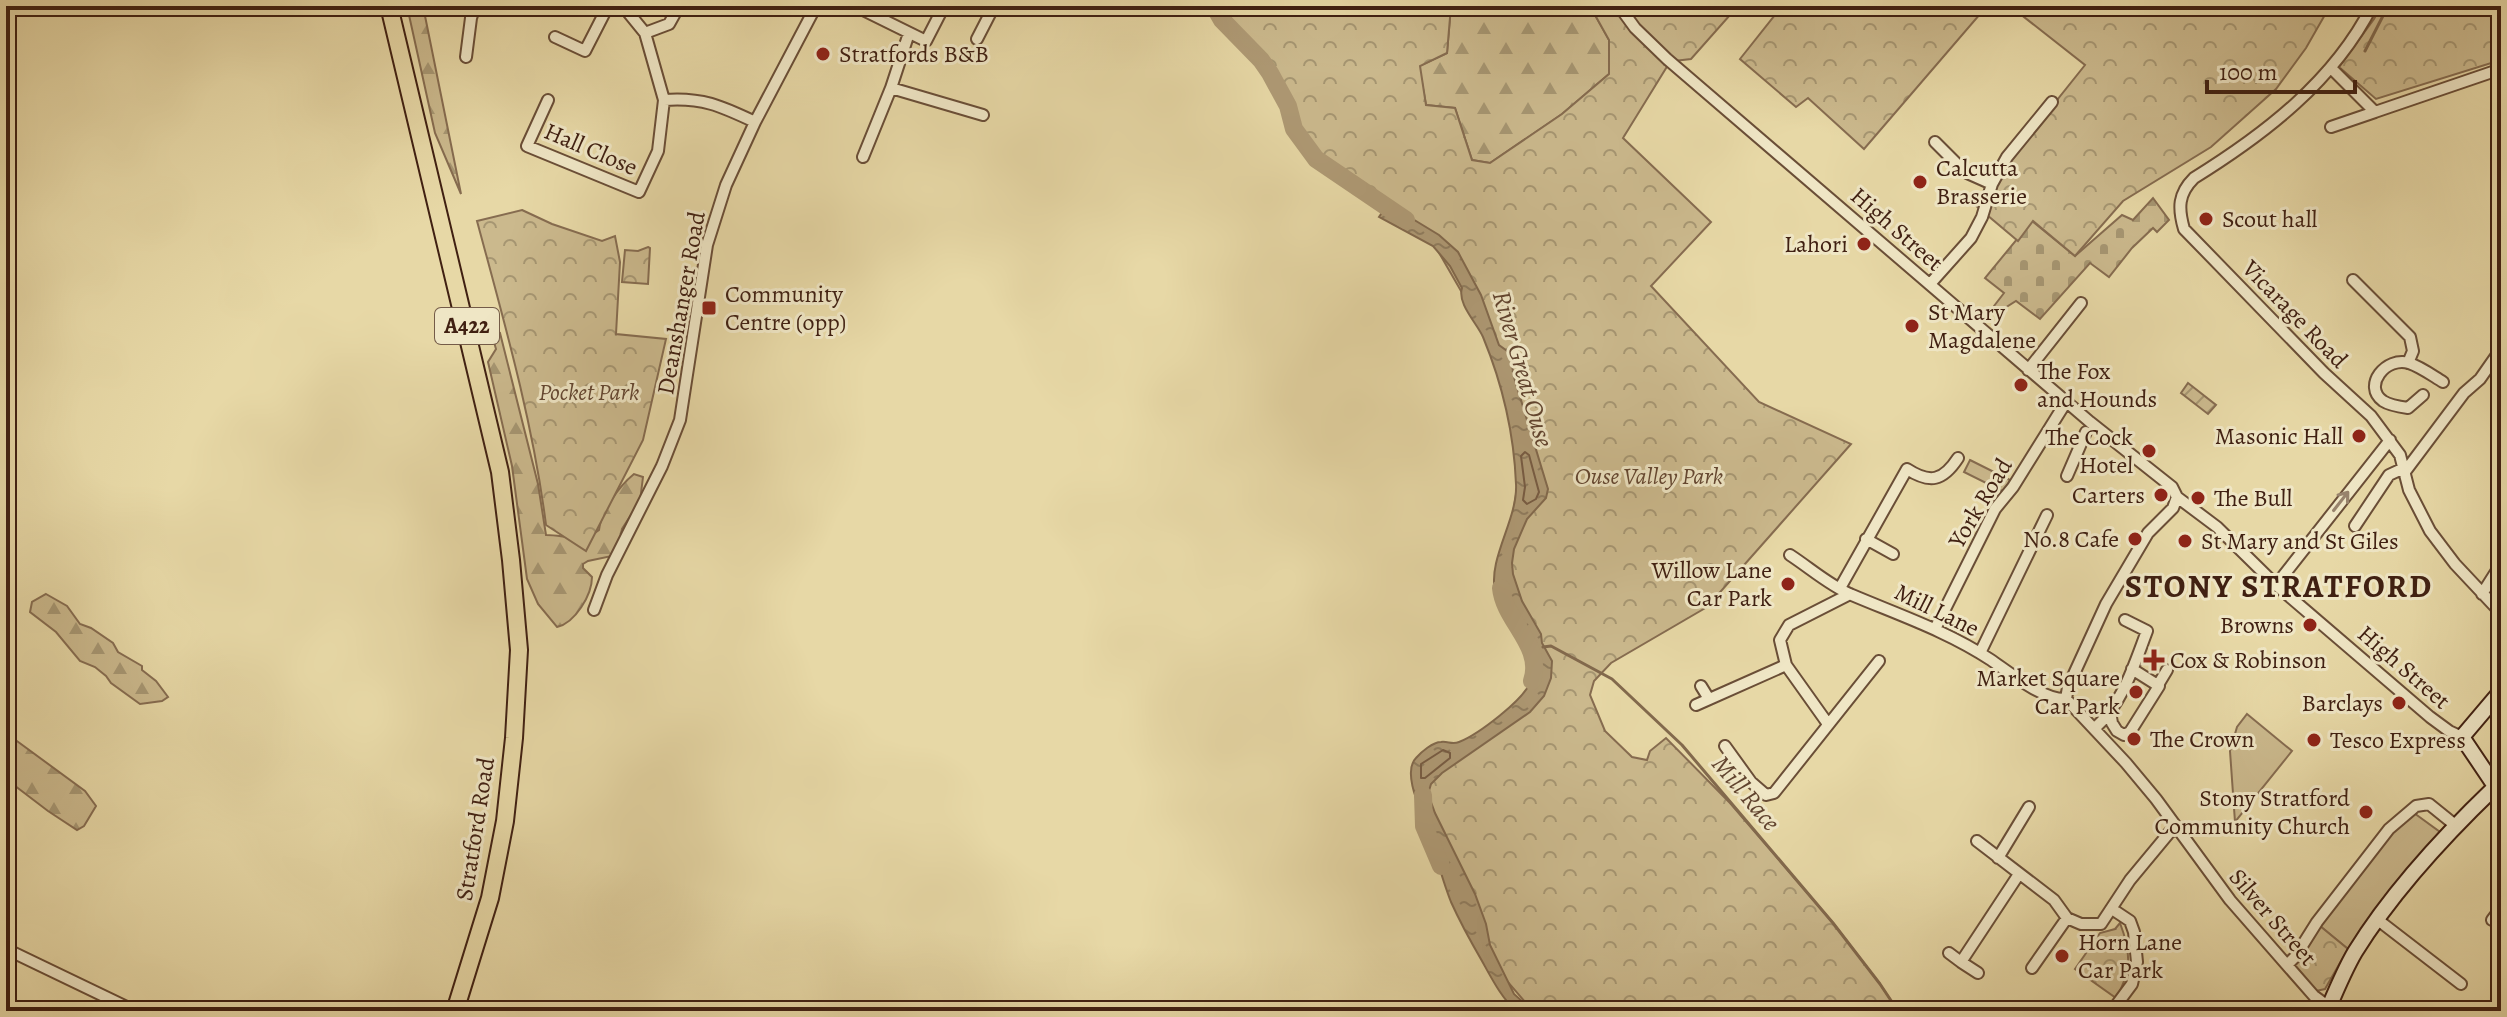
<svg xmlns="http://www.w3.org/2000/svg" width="2507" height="1017" viewBox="0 0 2507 1017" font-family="Alegreya,serif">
	<defs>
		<pattern id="forest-firs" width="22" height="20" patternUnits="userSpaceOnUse" patternTransform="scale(2)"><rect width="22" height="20" fill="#cbb98d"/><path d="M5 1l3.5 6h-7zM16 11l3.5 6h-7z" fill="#a69672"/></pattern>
		<pattern id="cemetery-stones" width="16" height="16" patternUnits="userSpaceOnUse" patternTransform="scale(2)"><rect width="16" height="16" fill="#cbb98d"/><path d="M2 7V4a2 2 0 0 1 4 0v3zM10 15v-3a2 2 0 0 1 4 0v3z" fill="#a69672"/></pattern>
		<pattern id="park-crowns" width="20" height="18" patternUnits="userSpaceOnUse" patternTransform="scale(2)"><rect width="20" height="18" fill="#cbb98d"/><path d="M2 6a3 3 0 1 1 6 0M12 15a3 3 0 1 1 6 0" fill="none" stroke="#a69672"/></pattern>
		<pattern id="garden-furrows" width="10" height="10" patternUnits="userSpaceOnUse" patternTransform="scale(2)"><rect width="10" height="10" fill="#cbb98d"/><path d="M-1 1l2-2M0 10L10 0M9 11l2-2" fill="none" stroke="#a69672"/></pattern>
		<pattern id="water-ripples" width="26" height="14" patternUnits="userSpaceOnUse" patternTransform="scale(2)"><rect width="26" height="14" fill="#ae9974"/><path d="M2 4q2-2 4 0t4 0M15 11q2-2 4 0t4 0" fill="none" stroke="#8f7c5e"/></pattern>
	</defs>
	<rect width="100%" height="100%" fill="#e7d8a6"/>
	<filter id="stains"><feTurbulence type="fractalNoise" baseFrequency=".0025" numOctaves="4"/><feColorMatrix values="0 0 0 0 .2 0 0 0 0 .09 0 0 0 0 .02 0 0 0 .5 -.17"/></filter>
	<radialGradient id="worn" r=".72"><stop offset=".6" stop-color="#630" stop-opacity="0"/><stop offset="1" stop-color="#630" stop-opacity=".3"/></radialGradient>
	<!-- grass -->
	<path fill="#cbb98d" stroke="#866c50" stroke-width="2" d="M1970,460L2010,480L2004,492L1964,472Z
		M2247,714L2292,751L2235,822L2230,751L2237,727Z
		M2414,813L2440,832L2384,898L2348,949L2320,926L2393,832Z"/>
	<!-- forest -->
	<path fill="url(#forest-firs)" stroke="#866c50" stroke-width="2" d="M407,6H423L461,194L435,133Z
		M1451,6H1590L1609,40V74L1562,114L1490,163L1472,160L1455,108L1426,105L1419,66L1447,53Z
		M500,333L538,484L546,535C566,535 582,544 599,530C601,512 618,487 634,474L643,477L640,501L622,529L619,544L614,549L612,556L588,561L583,564V568L592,577C592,595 575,623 557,627L538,604L527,579L512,466L488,362L496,349L494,342L495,335Z
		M46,594L67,606L80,624L91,628L113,643L118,652L142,666V670L156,681L168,697L162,701L140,704L111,683L106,676L95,667L80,661L56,632L30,612L32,602Z
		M6,733L85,791L96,806L84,826L77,830L48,811L6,779Z"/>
	<!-- cemetery -->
	<path fill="url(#cemetery-stones)" stroke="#866c50" stroke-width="2" d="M2153,198L2169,220L2157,232L2153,228L2132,248L2109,277L2090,263L2040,319L2016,301L2000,311L1994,306L2004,293L1985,278L2032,221L2075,256L2122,215L2133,220Z"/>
	<!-- park -->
	<path fill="url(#park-crowns)" stroke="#866c50" stroke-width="2" d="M1223,6H1451L1447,53L1420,66L1426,105L1455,108L1472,160L1490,163L1562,114L1609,74V40L1590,6H1738L1691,59L1674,61L1668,65L1623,138L1711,222L1651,286L1759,402L1851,444L1707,607L1611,663L1594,681L1590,695L1605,731L1632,757L1647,760L1650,751L1666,738L1730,803L1833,923L1880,984L1898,1011H1533L1469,937L1419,787L1544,687L1549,672L1502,581L1519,476L1499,357L1434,244L1327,168Z
		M1782,6H1987L1864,149L1808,98L1796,107L1740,59Z
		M2010,6H2330L2306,48L2276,89L2211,147L2123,201L2075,256L2033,221L2018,241L1974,204L2085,65Z
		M2381,6H2501V60L2376,99L2339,67L2374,19Z
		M522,210L552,224L602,241L615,236L620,262L616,334L666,339L643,440L586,551L546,525C533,422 504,321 477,221Z
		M648,247L650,248L648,284L622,282L625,250L638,251Z
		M2120,923C2131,952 2132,971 2116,998L2075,969L2100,933L2115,929Z
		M2320,926L2348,949L2325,989L2316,991L2293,965Z"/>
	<!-- garden -->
	<path fill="url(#garden-furrows)" stroke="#866c50" stroke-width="2" d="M2188,383L2216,405L2208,414L2181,393Z"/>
	<!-- water -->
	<path fill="url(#water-ripples)" stroke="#82694d" stroke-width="2" d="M1388,204L1439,235L1458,252L1481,295L1499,345L1510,353L1514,377L1548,489L1546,498L1527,519L1514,549L1512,563L1513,574L1522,601L1541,634L1542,643L1552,661L1551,678L1544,696L1530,712L1442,773L1431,784L1428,794L1435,813L1475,894L1486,924L1490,945L1514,994L1533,1011H1516C1501,997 1492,979 1482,961C1471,942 1460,922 1451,902C1442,879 1436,856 1429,833C1423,815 1401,773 1416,758C1421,752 1433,742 1441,742C1448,741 1452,745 1459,742C1477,735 1526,699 1531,680C1538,661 1531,645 1522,629C1519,623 1519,617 1514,613C1506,607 1498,602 1495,591C1488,558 1518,519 1516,484C1514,434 1502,383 1483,337C1477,323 1457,304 1462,288L1450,266L1433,246L1379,217Z"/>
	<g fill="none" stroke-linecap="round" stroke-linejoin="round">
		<!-- shore -->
		<path stroke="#775c43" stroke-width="2" d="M1525,452L1529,455L1539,492L1536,499L1527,504L1523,500L1525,487L1521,456Z
			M1443,750L1450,753V758L1425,778H1421V764Z"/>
		<!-- stream -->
		<path stroke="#82694d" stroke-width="3" d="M2365,51L2388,6
			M1543,647L1551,646L1612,679L1682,745L1833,923L1880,984L1898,1011"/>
		<!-- river -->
		<path stroke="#ae9974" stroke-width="18" d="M1214,6L1222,20L1261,60L1270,73L1288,106L1294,129L1316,159L1406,220
			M1501,588C1504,621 1544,646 1532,681
			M1423,795L1424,826L1441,866"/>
		<!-- street casing -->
		<g stroke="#6a4e37" stroke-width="14">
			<path id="street" d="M855,6L926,41L944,6
				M1011,6L1017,9
				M1619,6L1635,28L1667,59L2090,422L2172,487L2177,497L2217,527L2276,585L2430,717L2449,731L2462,737
				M2372,6C2334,81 2265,134 2194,178C2178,194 2178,208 2184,229L2324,373L2371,416L2400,455L2409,490L2430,531L2455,564L2501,613
				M645,33L669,24L679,6
				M909,33L891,88L983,115
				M555,37L585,51L608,6
				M977,39L994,6
				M466,57L471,18L475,6
				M2331,68L2375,112L2501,69
				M548,100L527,146L639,192L658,151L664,100L645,33L623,6
				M664,100C702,97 721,106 755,122
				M2331,127L2375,112
				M1935,142L1965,172L1992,184
				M863,157L891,88
				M2353,280L2410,337L2413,351L2408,363
				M1930,284L1971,238L1982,217L1992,184L2007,157L2052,102
				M2028,370L2081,303
				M2423,395L2408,408C2401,407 2389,405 2383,401C2362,386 2386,356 2409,363C2421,367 2433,376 2443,382
				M2404,473L2464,393L2480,379L2501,349
				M2067,476L2086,432
				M2177,497L2173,508L2148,533L2106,604L2068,687L2066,699L2126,763L2156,799L2230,900L2314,996L2329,1007
				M2355,526L2389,475L2404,468
				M1866,539L1893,554
				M1790,555C1810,568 1830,586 1852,595C1899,615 1947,631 1991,660C2010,673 2043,700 2066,699
				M2276,585L2390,440
				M1840,588L1907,469C1930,484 1943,481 1958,458
				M2482,594L2501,564
				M594,610L607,575L662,466L680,420L707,245L726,185L755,122L816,6
				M1935,629L1995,509L2013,487L2066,402
				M1980,653L2047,515
				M2158,685L2167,670
				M1701,686L1709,699
				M1696,705L1786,665
				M2110,712L2112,723L2117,731L2124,735L2130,732L2159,686L2132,669
				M1828,724L1786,665L1780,640L1789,625L1850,594
				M2095,728C2123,703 2134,665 2147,631L2125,620
				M1725,746L1751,782L1766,795L1774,793L1879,661
				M1977,841L2054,900L2067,918L2081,924H2101L2130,880L2169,833L2176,828
				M1998,858L2029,807
				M2378,920L2461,984
				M2492,920L2501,908
				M6,949L135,1011
				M1949,953L1961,962
				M2288,964L2295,957L2317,922L2389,829L2416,806L2429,804L2455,825
				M2032,968L2067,918
				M1978,973L1961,962L2019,874
				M2112,1011L2132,984L2137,962L2134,932L2130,921L2112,909"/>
		</g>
		<!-- secondary casing -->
		<g stroke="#402012" stroke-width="18">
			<path id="secondary" d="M2499,792L2462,737L2501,691
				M2330,1011L2329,1007C2337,988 2345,969 2355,952C2392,892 2444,836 2494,788"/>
		</g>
		<!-- primary casing -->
		<g stroke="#402012" stroke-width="20">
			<path id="primary" d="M389,6L500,472L511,560L519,650L514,738L505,821L490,898L455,1011"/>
		</g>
		<!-- street -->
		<use href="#street" stroke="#efe6c5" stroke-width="10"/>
		<!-- secondary -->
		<use href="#secondary" stroke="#efe6c5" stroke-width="14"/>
		<!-- primary -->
		<use href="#primary" stroke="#e7d8a6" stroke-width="16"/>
	</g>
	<!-- one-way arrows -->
	<defs><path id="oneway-shaft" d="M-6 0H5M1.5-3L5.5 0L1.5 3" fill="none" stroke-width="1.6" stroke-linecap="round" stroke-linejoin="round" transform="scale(2)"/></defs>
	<use stroke="#98836c" href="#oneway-shaft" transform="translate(2341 501) rotate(-52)"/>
	<!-- markers -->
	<g fill="#8f2418" stroke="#efe6c5" stroke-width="3">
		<circle cx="823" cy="54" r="8"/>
		<circle cx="1920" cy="182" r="8"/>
		<circle cx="2206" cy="219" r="8"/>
		<circle cx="1864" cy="244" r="8"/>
		<rect x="701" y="300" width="16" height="16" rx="4"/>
		<circle cx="1912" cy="326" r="8"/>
		<circle cx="2021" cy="385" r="8"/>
		<circle cx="2359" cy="436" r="8"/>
		<circle cx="2149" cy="451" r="8"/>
		<circle cx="2161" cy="495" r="8"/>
		<circle cx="2198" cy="498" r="8"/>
		<circle cx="2135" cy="539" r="8"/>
		<circle cx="2185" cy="541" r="8"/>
		<circle cx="1788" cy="584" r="8"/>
		<circle cx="2310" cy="625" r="8"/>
		<path d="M2150 648h8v8h8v8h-8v8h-8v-8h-8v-8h8z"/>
		<circle cx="2136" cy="692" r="8"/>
		<circle cx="2399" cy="703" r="8"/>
		<circle cx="2134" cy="739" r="8"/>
		<circle cx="2314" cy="740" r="8"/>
		<circle cx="2366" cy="812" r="8"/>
		<circle cx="2062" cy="956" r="8"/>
	</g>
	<g text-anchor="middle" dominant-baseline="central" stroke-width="6" stroke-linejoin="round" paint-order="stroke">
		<!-- shield labels -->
		<rect fill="#efe6c5" stroke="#745b48" stroke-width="2" x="435" y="308" width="64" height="36" rx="6"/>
		<g font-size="22" font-weight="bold" fill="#402012">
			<text x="467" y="326">A422</text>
		</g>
		<!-- poi labels -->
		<g font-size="24" fill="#402012" stroke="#efe6c5" text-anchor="start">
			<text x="839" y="54">Stratfords B&amp;B</text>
			<text x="1936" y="168">Calcutta<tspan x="1936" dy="28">Brasserie</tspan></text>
			<text x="2222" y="219">Scout hall</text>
			<text x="1848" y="244" text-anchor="end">Lahori</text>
			<text x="725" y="294">Community<tspan x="725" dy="28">Centre (opp)</tspan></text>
			<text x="1928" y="312">St Mary<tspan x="1928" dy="28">Magdalene</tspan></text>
			<text x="2037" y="371">The Fox<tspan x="2037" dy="28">and Hounds</tspan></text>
			<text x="2343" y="436" text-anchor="end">Masonic Hall</text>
			<text x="2133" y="437" text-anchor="end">The Cock<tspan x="2133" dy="28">Hotel</tspan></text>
			<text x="2145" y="495" text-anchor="end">Carters</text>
			<text x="2214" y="498">The Bull</text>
			<text x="2119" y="539" text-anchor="end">No.8 Cafe</text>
			<text x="2201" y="541">St Mary and St Giles</text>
			<text x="1772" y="570" text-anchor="end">Willow Lane<tspan x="1772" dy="28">Car Park</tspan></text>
			<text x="2294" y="625" text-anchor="end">Browns</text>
			<text x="2170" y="660">Cox &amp; Robinson</text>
			<text x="2120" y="678" text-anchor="end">Market Square<tspan x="2120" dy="28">Car Park</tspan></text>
			<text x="2383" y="703" text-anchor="end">Barclays</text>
			<text x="2150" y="739">The Crown</text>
			<text x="2330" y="740">Tesco Express</text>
			<text x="2350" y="798" text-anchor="end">Stony Stratford<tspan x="2350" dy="28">Community Church</tspan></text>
			<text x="2078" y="942">Horn Lane<tspan x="2078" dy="28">Car Park</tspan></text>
		</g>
		<!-- street labels -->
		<g font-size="24" fill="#402012" stroke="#efe6c5">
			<text transform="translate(591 149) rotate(23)">Hall Close</text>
			<text transform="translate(1897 229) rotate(41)">High Street</text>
			<text transform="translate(681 303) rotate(-80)">Deanshanger Road</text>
			<text transform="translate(2295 314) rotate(46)">Vicarage Road</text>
			<text transform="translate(1980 503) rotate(-59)">York Road</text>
			<text transform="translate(1937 610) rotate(26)">Mill Lane</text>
			<text transform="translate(2404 667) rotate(41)">High Street</text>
			<text transform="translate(475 829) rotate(-81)">Stratford Road</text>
			<text transform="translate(2273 917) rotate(49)">Silver Street</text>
		</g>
		<!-- park labels -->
		<g font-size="24" font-style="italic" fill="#634631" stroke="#efe6c5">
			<text x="589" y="392">Pocket Park</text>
			<text x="1649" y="476">Ouse Valley Park</text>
		</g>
		<!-- water labels -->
		<g font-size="26" font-style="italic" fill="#61442f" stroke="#efe6c5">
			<text transform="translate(1523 369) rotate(74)">River Great Ouse</text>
			<text transform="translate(1746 793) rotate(50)">Mill Race</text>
		</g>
		<!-- district labels -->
		<g font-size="32" font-weight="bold" letter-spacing="2" fill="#402012" stroke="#efe6c5">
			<text x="2279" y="586">STONY STRATFORD</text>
		</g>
	</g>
	<!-- margin -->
	<rect width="2507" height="1017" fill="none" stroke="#e7d8a6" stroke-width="32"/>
	<rect x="8" y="8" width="2491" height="1001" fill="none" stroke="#402012" stroke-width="4"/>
	<rect x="16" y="16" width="2475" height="985" fill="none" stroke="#402012" stroke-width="2"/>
	<!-- scale -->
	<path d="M2207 80v12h148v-12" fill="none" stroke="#402012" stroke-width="4"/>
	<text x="2219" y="80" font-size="24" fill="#402012" stroke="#efe6c5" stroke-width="6" paint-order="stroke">100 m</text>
	<rect width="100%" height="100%" filter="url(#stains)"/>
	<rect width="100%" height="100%" fill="url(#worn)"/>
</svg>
